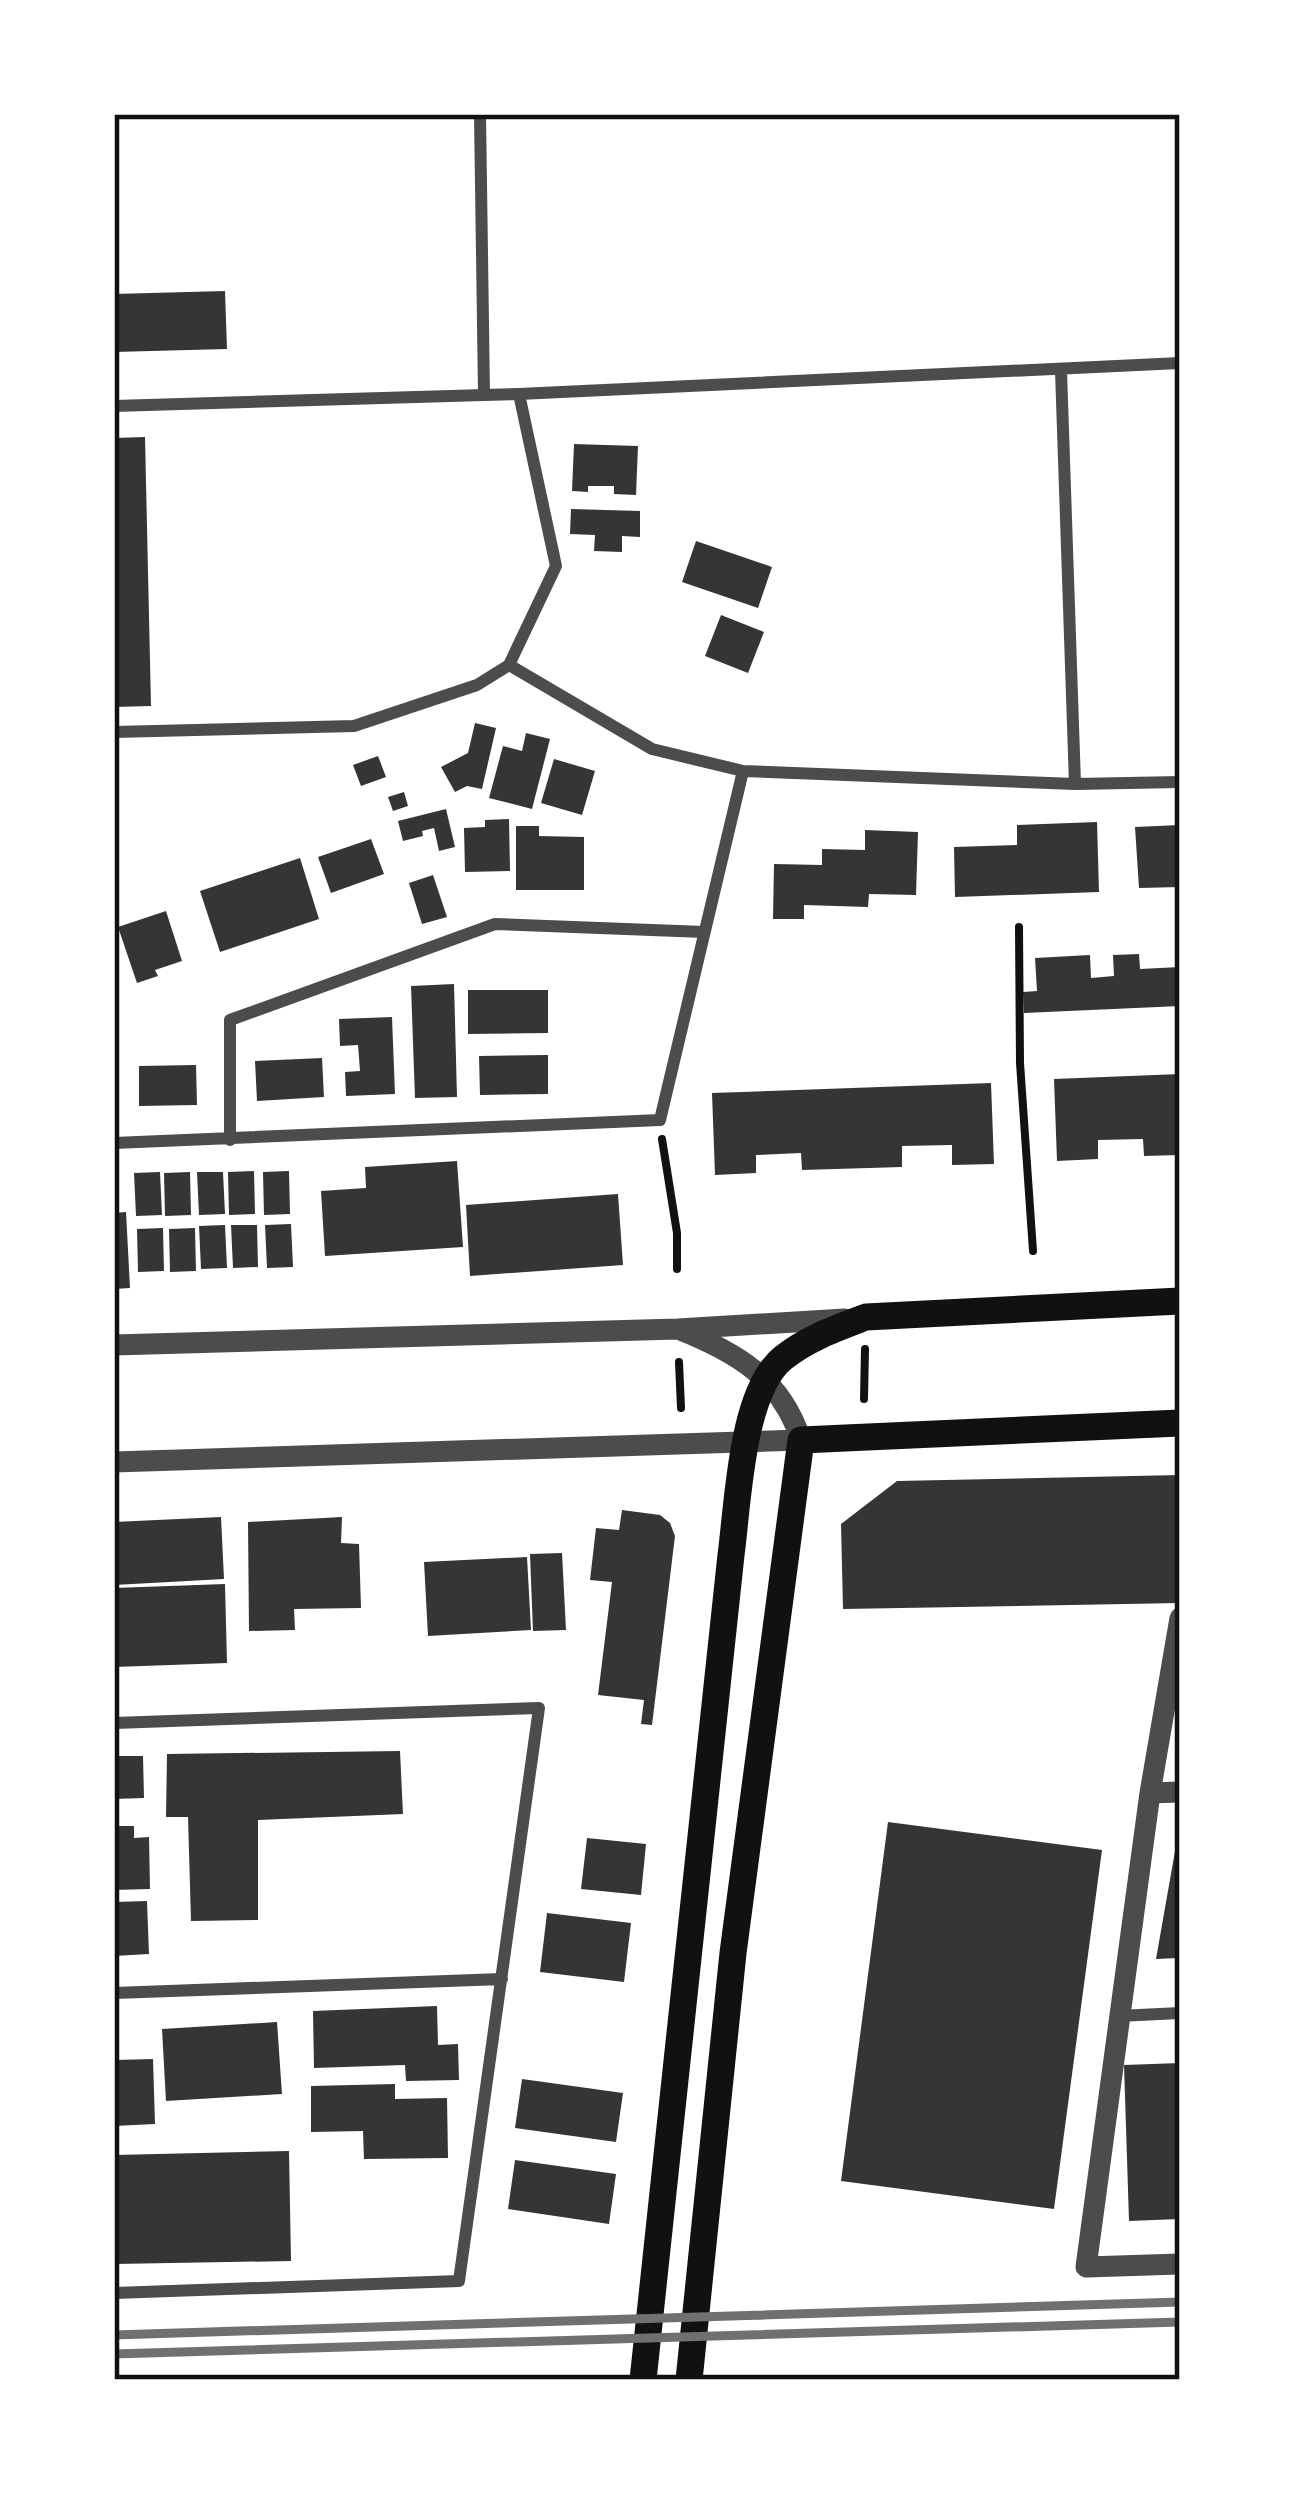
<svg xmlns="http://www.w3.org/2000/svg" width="1294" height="2494" viewBox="0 0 1294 2494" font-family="'Nunito Sans',sans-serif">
	<rect width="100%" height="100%" fill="#fff"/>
	<!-- building -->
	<path fill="#353535" d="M225,291L227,349L114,352V294Z
		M145,437L151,706L114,707V438Z
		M574,444L638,446L636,495L614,494V486H588V492L572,491Z
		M571,509L640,511V537L622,536V552L594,551L595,535L570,534Z
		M696,541L772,567L758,608L682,582Z
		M721,615L764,632L748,673L705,656Z
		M475,723L496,728L482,789L467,786L455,792L441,767L468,753Z
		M526,733L550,739L532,809L489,798L503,746L522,751Z
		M378,756L386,777L361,786L353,765Z
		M554,759L595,771L582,815L541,803Z
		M404,792L408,806L393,811L388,797Z
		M446,809L455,847L439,851L434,828L422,831L423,836L403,841L398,821Z
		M509,819L510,871L465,872L464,828L485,827V820Z
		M1097,822L1099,892L955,897L954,847L1017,845V825Z
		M1180,825V887L1139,888L1135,827Z
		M516,826H539V836L584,837V890H516Z
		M865,830L918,832L916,895L869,894L868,907L804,905V919H773L774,864L822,865V849L865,850Z
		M371,839L384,874L331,893L318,857Z
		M300,858L319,919L220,952L200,891Z
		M433,875L447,917L422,924L409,883Z
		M166,911L182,961L155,970L158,976L137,983L118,927Z
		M1139,954L1140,969L1180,967V1006L1024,1013L1023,992L1037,991L1035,958L1090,955L1091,978L1114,976L1113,955Z
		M454,984L457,1097L415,1098L411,986Z
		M468,990H548V1033L468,1034Z
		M392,1017L395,1094L346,1096L345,1072L360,1071L358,1045L340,1046L339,1019Z
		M548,1055V1094L480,1095L479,1056Z
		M322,1058L324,1097L257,1101L255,1061Z
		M196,1065L197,1105L139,1106V1066Z
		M1180,1074V1155L1144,1156L1143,1139L1098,1140V1159L1057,1161L1054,1079Z
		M991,1083L994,1164L952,1165V1145L902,1146V1167L802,1170L801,1153L756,1155V1173L715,1175L712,1093Z
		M457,1161L463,1247L325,1256L321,1191L366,1188L365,1167Z
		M254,1171L255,1214L229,1215L228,1172Z
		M289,1171L290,1214L264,1215L263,1172Z
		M160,1172L162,1215L136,1216L134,1173Z
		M190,1172L191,1215L165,1216L164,1173Z
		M197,1172H223L225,1214L199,1215Z
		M618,1194L623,1265L470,1276L466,1205Z
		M126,1212L130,1288L114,1289V1213Z
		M291,1224L293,1267L267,1268L265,1225Z
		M225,1225L227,1268L201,1269L199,1226Z
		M231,1225H257L258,1267L233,1268Z
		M163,1228L164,1271L138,1272L137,1229Z
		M195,1228L196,1271L170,1272L169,1229Z
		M1180,1475V1603L843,1609L841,1524L897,1481Z
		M622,1510L660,1515L670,1523L675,1536L652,1725L641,1724L644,1700L598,1695L612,1582L590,1580L596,1528L619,1530Z
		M221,1517L224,1579L114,1585V1522Z
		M342,1517L341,1543L359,1544L361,1608L294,1609L295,1630L249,1631L248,1522Z
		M562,1553L566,1630L533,1631L530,1554Z
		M527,1557L531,1630L428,1636L424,1562Z
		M225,1584L227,1663L114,1667V1588Z
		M400,1751L403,1814L258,1820V1920L191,1921L188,1817H166L167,1754Z
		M114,1756H143L144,1798L114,1799Z
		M888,1822L1102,1850L1054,2209L841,2181Z
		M114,1826H134V1838L149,1837L150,1889L114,1890Z
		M1178,1834L1180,1958L1156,1959Z
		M587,1838L646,1844L641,1895L581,1889Z
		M147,1901L149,1954L114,1956V1902Z
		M547,1913L631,1923L624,1982L540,1972Z
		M437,2006L438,2045L458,2044L459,2080L406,2081L405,2065L314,2068L313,2011Z
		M277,2022L282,2094L166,2101L162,2029Z
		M153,2059L155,2124L114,2126V2060Z
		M1180,2063V2219L1129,2221L1124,2065Z
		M522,2079L623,2093L616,2142L515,2128Z
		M395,2084V2099L447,2098L448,2158L364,2159L363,2131L311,2132V2086Z
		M289,2151L291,2261L114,2264V2155Z
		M515,2160L616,2174L609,2224L508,2209Z"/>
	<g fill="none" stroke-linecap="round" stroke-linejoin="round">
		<!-- path -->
		<path stroke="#111" stroke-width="8" d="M1019,927L1020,1063L1033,1251
			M662,1139L677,1233V1269
			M679,1362L681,1408
			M864,1399L865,1349"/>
		<!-- minor -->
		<path stroke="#4c4c4c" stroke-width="12" d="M480,114L484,394
			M1061,371L1075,784
			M114,406L519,394L1180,363
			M509,665L556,566L519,394
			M114,732L354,726L477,685L509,665L652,749L743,771L1075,784L1180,782
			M230,1140V1020L495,924L704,932
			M114,1143L660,1120L743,771
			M114,1723L539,1708L459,2281L114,2293
			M114,1993L502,1979
			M1118,2016L1180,2013"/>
		<!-- tertiary -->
		<path stroke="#4c4c4c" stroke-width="21" d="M114,1345L678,1329L845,1319
			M114,1462L801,1440C781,1378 736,1352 678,1329
			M1180,1618L1150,1793L1086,2267L1180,2264
			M1150,1793L1180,1792"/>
		<!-- primary -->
		<path stroke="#111" stroke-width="27" d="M643,2380L731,1555C738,1504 741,1392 783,1358C808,1338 837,1328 866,1317L1180,1301
			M689,2380L733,1953L801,1440L1180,1423"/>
		<!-- rail -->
		<path stroke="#707070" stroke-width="9" d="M114,2335L1180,2302
			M114,2354L1180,2322"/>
	</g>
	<!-- border -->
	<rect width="1294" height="2494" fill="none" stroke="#ffffff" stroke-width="234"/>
	<rect x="117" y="117" width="1060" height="2260" fill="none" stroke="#111" stroke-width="4.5"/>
</svg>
